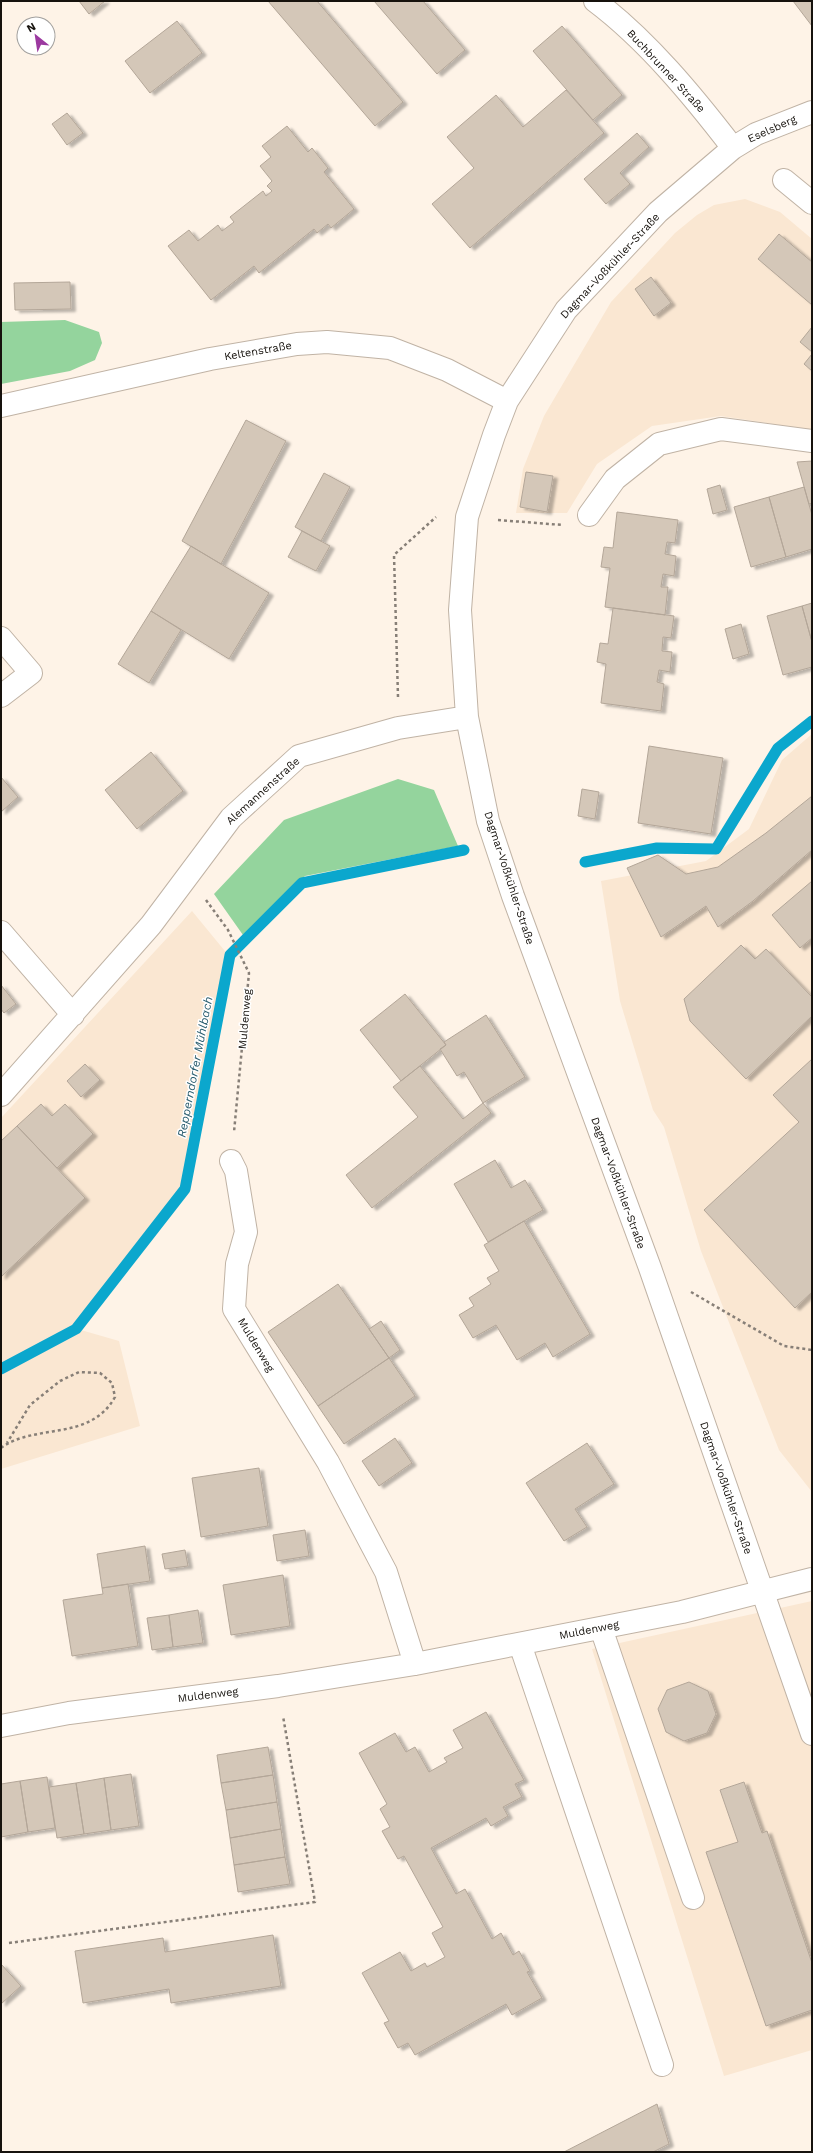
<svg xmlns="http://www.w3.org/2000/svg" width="813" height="2153" viewBox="0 0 813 2153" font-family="'Work Sans',sans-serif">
	<defs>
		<filter id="shadow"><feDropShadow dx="4.5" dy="2.5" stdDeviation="1" flood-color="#0004"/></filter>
	</defs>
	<rect width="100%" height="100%" fill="#fef3e7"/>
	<!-- built -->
	<path fill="#fae7d2" d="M745,199L780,212L812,239V430L721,416L652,426L597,464L567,513H516L523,469L544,416L611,302L675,233L697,215L714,205Z
		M812,734V1492L779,1450L701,1251L664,1127L653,1110L620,1001L601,881L706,861L749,829L782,760Z
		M192,911L229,956L182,1188L74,1328L119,1341L140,1426L1,1469V1118Z
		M812,1601V2050L724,2076L592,1649Z"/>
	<!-- green -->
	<path fill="#94d49d" d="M65,320L99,332L102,343L95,360L70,371L1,384V322Z
		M398,779L434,790L458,846L305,876L243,935L214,894L284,820Z"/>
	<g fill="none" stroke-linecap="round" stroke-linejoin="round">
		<!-- stream -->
		<path stroke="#0ba7cd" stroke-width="11" d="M585,862L657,848L716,849L778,748L812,721
			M1,1369L76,1329L185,1189L230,955L302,883L464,850"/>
	</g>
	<!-- building -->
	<path fill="#d4c7b8" stroke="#b3a698" filter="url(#shadow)" d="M79,1H105L89,14Z
		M268,1H317L403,102L375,126Z
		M374,1H423L465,50L437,74Z
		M793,1H812V26Z
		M177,21L202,53L150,93L125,61Z
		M562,26L622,95L593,120L533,51Z
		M566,90L604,133L470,248L432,204L474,168L447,137L496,95L523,127Z
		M67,113L83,133L67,145L52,124Z
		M287,126L308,152L312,148L328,168L324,172L354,209L331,228L328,224L317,233L314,229L259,273L254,266L211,300L168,246L189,230L198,241L218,225L222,231L234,222L230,217L263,191L266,196L272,191L267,186L272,181L260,166L271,157L262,146Z
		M637,133L649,147L620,173L630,184L606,204L584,179Z
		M779,234L812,262V305L758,259Z
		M651,277L671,303L654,316L635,289Z
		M70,282L71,309L15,310L14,283Z
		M812,327V352L800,342Z
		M812,354V371L804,364Z
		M246,420L286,441L221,564L182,541Z
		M812,461V503L809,504L797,462Z
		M526,472L553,476L547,512L520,507Z
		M324,473L350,487L321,541L295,527Z
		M720,485L727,510L713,514L707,489Z
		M804,487L812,515V549L786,557L769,497Z
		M769,497L786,557L751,567L734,507Z
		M617,512L678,520L675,543L667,542L665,554L676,556L674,576L663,574L661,587H668L665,615L605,607L610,568L601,567L604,547L613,548Z
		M302,531L330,546L316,571L288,557Z
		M191,546L269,593L229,659L151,611Z
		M812,603V642L802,606Z
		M802,606L812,642V667L783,675L767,616Z
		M613,608L674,616L671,638L663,637L662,651L672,652L670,672L659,670L657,682L664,684L661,711L601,703L606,664L597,662L600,643L608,644Z
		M151,611L181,630L149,683L118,664Z
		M741,624L749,654L733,659L725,629Z
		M649,746L723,758L711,834L638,823Z
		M151,752L183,791L137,829L105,790Z
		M1,777L18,797L1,812Z
		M582,789L599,792L595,819L578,816Z
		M812,796V850L753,901L718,927L706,906L661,937L627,868L658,855L686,874L718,867L766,833Z
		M812,881V938L800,948L772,915Z
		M741,945L755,959L766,949L812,997V1016L746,1079L690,1021L684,999Z
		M1,985L16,1004L4,1013L1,1009Z
		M405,994L446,1045L401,1081L360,1030Z
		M486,1015L525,1077L483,1103L464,1072L457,1076L440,1049L446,1045L444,1042Z
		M812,1059V1292L795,1308L704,1210L799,1122L773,1095Z
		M85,1064L100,1080L81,1097L67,1081Z
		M420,1066L463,1119L483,1103L491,1113L372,1208L346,1175L418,1117L393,1087Z
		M41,1104L52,1116L65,1104L93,1134L57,1168L17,1126Z
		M17,1126L85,1198L1,1277V1141Z
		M495,1160L511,1188L525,1180L543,1210L488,1242L454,1184Z
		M524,1221L590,1334L553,1357L545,1343L517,1360L496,1325L473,1338L459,1315L474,1306L469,1298L491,1284L487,1278L499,1271L484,1245Z
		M338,1284L389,1358L318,1406L268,1332Z
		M381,1321L400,1350L389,1358L369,1329Z
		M389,1358L415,1396L344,1444L318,1406Z
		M395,1438L412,1463L379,1486L362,1461Z
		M587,1443L614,1484L575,1509L587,1527L564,1541L526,1483Z
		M259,1468L268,1526L201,1537L192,1478Z
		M305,1530L309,1556L277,1561L273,1535Z
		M145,1546L150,1581L102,1588L97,1554Z
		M185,1550L188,1566L165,1569L162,1554Z
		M283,1575L290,1626L231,1635L223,1585Z
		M128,1584L138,1646L72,1656L63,1600L103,1594L102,1588Z
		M198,1610L203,1643L173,1647L169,1615Z
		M169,1615L173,1647L152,1650L147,1618Z
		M689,1682L708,1691L716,1714L707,1733L684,1741L666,1732L658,1709L667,1690Z
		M486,1712L524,1780L515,1784L522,1797L503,1807L508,1816L491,1826L486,1818L431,1848L456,1894L465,1889L492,1939L501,1933L513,1955L519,1951L530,1971L527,1972L542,1998L512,2015L506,2004L415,2055L408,2043L398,2048L384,2023L389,2021L362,1973L400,1952L411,1971L425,1963L427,1967L445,1957L432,1933L443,1927L404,1856L398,1859L382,1831L390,1827L380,1809L387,1804L359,1753L395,1733L406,1752L415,1747L429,1772L447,1762L444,1758L463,1748L453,1730Z
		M268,1747L273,1775L221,1783L217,1755Z
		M131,1774L139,1826L111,1830L104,1778Z
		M273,1775L277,1802L226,1810L221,1783Z
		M47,1777L55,1828L28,1832L20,1781Z
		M104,1778L111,1830L84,1834L76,1783Z
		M20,1781L28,1832L1,1837V1784Z
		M744,1782L762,1833L767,1831L812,1963V2010L766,2026L706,1852L738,1842L720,1790Z
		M76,1783L84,1834L57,1838L49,1787Z
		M277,1802L281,1829L230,1838L226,1810Z
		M281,1829L285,1857L234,1865L230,1838Z
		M285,1857L290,1884L238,1892L234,1865Z
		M273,1935L281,1986L171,2003L169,1989L83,2003L75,1951L163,1938L165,1952Z
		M1,1964L21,1986L1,2004Z
		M657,2104L669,2144L653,2152H564Z"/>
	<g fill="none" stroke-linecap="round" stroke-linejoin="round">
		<!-- minor casing -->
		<g stroke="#c0b3a5" stroke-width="24">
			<path id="minor" d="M595,1C647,40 693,96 733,148
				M812,112L756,134L733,148L658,212L566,310L507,401L494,435L467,517L460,610L467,717L488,821L513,896L650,1268L812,1734
				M784,180L812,203
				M1,406L210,359L297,344L327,342L390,348L447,370L507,401
				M589,515L615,479L659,444L721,429L812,441
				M1,638L31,673L1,696
				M1,932L73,1015
				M1,1095L151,925L231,818L299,756L398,728L467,717
				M231,1161L236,1171L246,1232L237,1264L234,1309L328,1462L386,1572L415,1664
				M601,1628L693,1898
				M520,1644L662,2065
				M1,1726L69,1713L278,1686L415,1664L682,1612L812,1579"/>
		</g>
		<!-- path -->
		<path stroke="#877f77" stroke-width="2.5" stroke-dasharray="3 3" stroke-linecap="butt" d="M498,520L563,525
			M398,697L394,555L436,517
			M206,900L228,930L249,973L234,1132
			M691,1292L784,1346L812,1350
			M1,1448C34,1423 90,1442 115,1397L112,1383L100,1373L79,1372L60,1381L30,1405L7,1443
			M9,1943L315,1902L283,1716"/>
		<!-- minor -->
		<use href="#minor" stroke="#fff" stroke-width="22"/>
	</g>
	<g text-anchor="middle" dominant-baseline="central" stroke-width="3" stroke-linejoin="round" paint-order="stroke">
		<!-- street labels -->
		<g font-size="11" fill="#16120d" stroke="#fff">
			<text transform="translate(666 71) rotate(47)">Buchbrunner Straße</text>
			<text transform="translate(772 129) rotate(-24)">Eselsberg</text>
			<text transform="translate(610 266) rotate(-47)">Dagmar-Voßkühler-Straße</text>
			<text transform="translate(258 351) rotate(-10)">Keltenstraße</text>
			<text transform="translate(263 791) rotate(-42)">Alemannenstraße</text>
			<text transform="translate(509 878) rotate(72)">Dagmar-Voßkühler-Straße</text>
			<text transform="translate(245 1019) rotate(-85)">Muldenweg</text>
			<text transform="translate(618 1183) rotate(70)">Dagmar-Voßkühler-Straße</text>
			<text transform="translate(256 1345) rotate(59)">Muldenweg</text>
			<text transform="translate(726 1488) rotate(71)">Dagmar-Voßkühler-Straße</text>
			<text transform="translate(589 1630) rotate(-11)">Muldenweg</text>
			<text transform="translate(208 1695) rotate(-7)">Muldenweg</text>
		</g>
		<!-- water labels -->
		<g font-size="12" font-style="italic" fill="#2c5f70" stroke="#fff">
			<text transform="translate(195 1067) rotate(-79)">Repperndorfer Mühlbach</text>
		</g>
	</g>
	<!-- border -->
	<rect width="813" height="2153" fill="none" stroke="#16120d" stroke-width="4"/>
	<!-- north arrow -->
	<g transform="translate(36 36) rotate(330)"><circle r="19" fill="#ffffff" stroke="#a2a09e"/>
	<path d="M0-3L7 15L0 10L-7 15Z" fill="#9c39a0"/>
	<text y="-6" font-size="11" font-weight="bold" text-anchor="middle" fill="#16120d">N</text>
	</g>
</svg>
